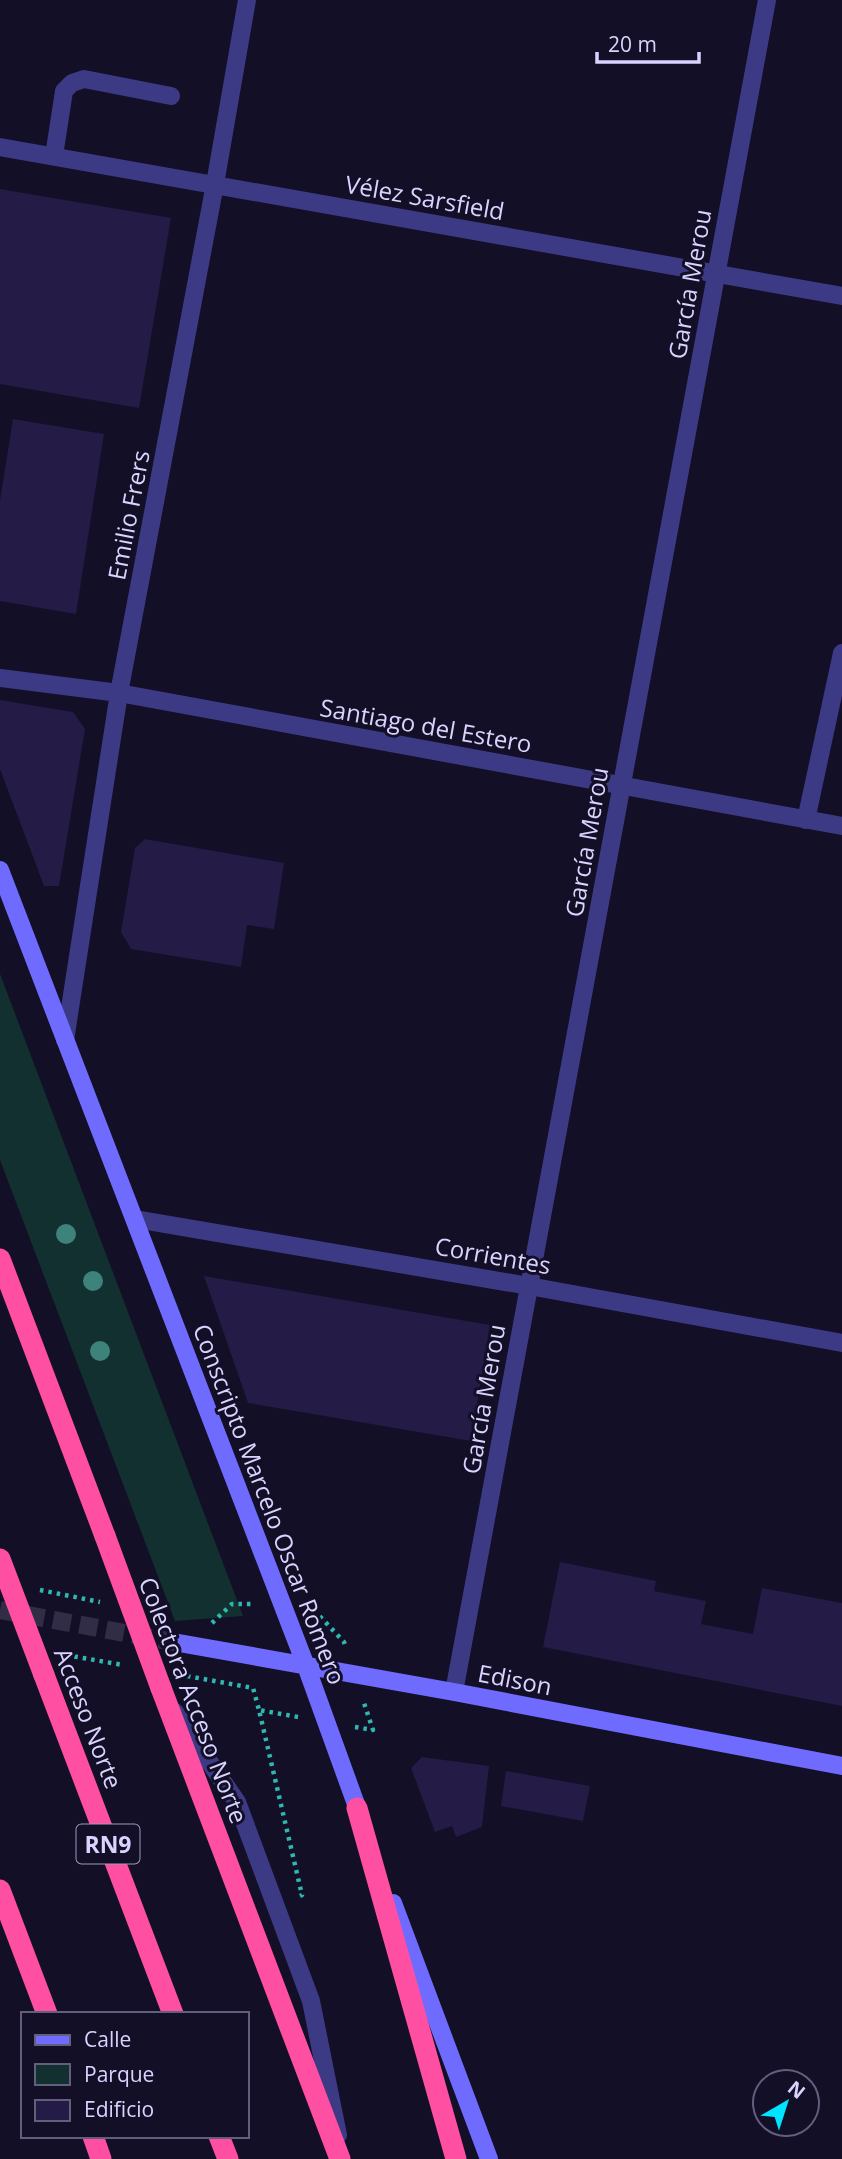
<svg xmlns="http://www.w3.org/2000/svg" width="842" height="2159" viewBox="0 0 842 2159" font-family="'Open Sans',sans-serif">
	<rect width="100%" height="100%" fill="#130f26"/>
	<!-- green -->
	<path fill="#12302f" d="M0,974L243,1616L175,1621L0,1160Z"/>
	<!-- building -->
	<path fill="#241b47" d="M0,189L171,218L139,408L0,384Z
		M13,419L104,434L76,614L0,601V500Z
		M0,700L73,712L85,729L59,886H44L0,769Z
		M145,839L284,863L274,929L247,925L241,967L131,949L121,932L135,848Z
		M204,1276L490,1325L471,1441L248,1403Z
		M560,1562L656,1581L654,1591L706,1601L701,1624L753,1634L762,1588L842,1603V1706L543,1647Z
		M422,1757L489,1766L482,1827L456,1837L452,1826L435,1832L411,1768Z
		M506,1771L590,1786L583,1821L501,1806Z"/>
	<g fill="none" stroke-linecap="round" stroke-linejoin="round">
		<!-- secondary-tunnel -->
		<path stroke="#312d47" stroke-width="18" stroke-dasharray="18 9" stroke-linecap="butt" d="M0,1610L179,1643"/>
		<!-- path -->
		<path stroke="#2fb8b0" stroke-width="4.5" stroke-dasharray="3.5 5" stroke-linecap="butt" d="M40,1590L100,1602
			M314,1610L344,1642L346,1648
			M212,1623L232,1604H255
			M66,1655L123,1665
			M187,1676L253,1688L259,1710
			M298,1717L259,1710L302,1895L300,1896
			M355,1727L373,1730L364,1703"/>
		<!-- lane -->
		<path stroke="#3d3a85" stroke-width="18" d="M54,156L64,91L72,83L84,79L171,96
			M175,1712L237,1802L311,2001L338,2135"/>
		<!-- street -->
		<path stroke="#3d3a85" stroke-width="18" d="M0,147L842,296
			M0,678L119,693L842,826
			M806,820L842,653
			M65,1040L119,693L215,184L247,0
			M135,1219L529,1286L842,1343
			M454,1692L767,0"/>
		<!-- secondary -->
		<path stroke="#6f6bff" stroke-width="18" d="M0,870L306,1666L361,1818
			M179,1643L454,1692L842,1766
			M393,1903L489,2159"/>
		<!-- highway -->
		<path stroke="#ff4fa3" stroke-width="21" d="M0,1259L105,1536
			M44,1675L173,2014
			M161,1688L340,2159
			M357,1808L456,2159
			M0,1890L47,2014
			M93,2136L101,2159
			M219,2136L228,2159"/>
		<!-- highway-bridge -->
		<path stroke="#ff4fa3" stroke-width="21" d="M105,1536L161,1688
			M0,1559L44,1675"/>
	</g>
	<!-- trees -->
	<g fill="#3d827b">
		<circle cx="66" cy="1234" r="10"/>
		<circle cx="93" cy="1281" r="10"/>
		<circle cx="100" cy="1351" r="10"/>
	</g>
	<g text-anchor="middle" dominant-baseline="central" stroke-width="6" stroke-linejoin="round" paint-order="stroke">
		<!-- shield labels -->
		<rect fill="#130f26" stroke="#9e99be" stroke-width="2" x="76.5" y="1824.5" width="63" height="39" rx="5"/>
		<g font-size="23" font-weight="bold" fill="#d9d4ff">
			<text x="108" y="1844">RN9</text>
		</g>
		<!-- street labels -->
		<g font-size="24" fill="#d9d4ff" stroke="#130f26">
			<text transform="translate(425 197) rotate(10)">Vélez Sarsfield</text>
			<text transform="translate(689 284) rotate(-80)">García Merou</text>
			<text transform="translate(128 515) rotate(-79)">Emilio Frers</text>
			<text transform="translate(426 725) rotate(10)">Santiago del Estero</text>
			<text transform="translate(586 842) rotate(-80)">García Merou</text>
			<text transform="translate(493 1255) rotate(10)">Corrientes</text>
			<text transform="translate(483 1399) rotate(-80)">García Merou</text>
			<text transform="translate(270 1504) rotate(69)">Conscripto Marcelo Oscar Romero</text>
			<text transform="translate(515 1679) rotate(11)">Edison</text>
			<text transform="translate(194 1700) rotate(69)">Colectora Acceso Norte</text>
			<text transform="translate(89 1718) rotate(69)">Acceso Norte</text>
		</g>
	</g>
	<!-- legend -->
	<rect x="21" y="2012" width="228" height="126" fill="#130f26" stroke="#625e7d" stroke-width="2"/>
	<rect x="35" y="2035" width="35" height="10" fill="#6f6bff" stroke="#625e7d" stroke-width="2"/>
	<text x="84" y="2047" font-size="21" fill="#d9d4ff">Calle</text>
	<rect x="35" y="2064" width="35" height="21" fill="#12302f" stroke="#625e7d" stroke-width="2"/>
	<text x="84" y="2082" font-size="21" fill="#d9d4ff">Parque</text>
	<rect x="35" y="2100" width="35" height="21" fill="#241b47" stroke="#625e7d" stroke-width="2"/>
	<text x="84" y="2117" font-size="21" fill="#d9d4ff">Edificio</text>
	<!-- north arrow -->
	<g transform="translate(786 2103) rotate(39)"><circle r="33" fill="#130f26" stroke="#625e7d" stroke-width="2"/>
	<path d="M0-5L12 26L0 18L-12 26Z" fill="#00e5ff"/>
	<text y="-10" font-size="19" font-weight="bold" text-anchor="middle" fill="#d9d4ff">N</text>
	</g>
	<!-- scale -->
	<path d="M597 52v10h102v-10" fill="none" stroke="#d9d4ff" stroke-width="3.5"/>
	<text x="608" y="52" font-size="21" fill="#d9d4ff" stroke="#130f26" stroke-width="5" paint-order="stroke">20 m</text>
</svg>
